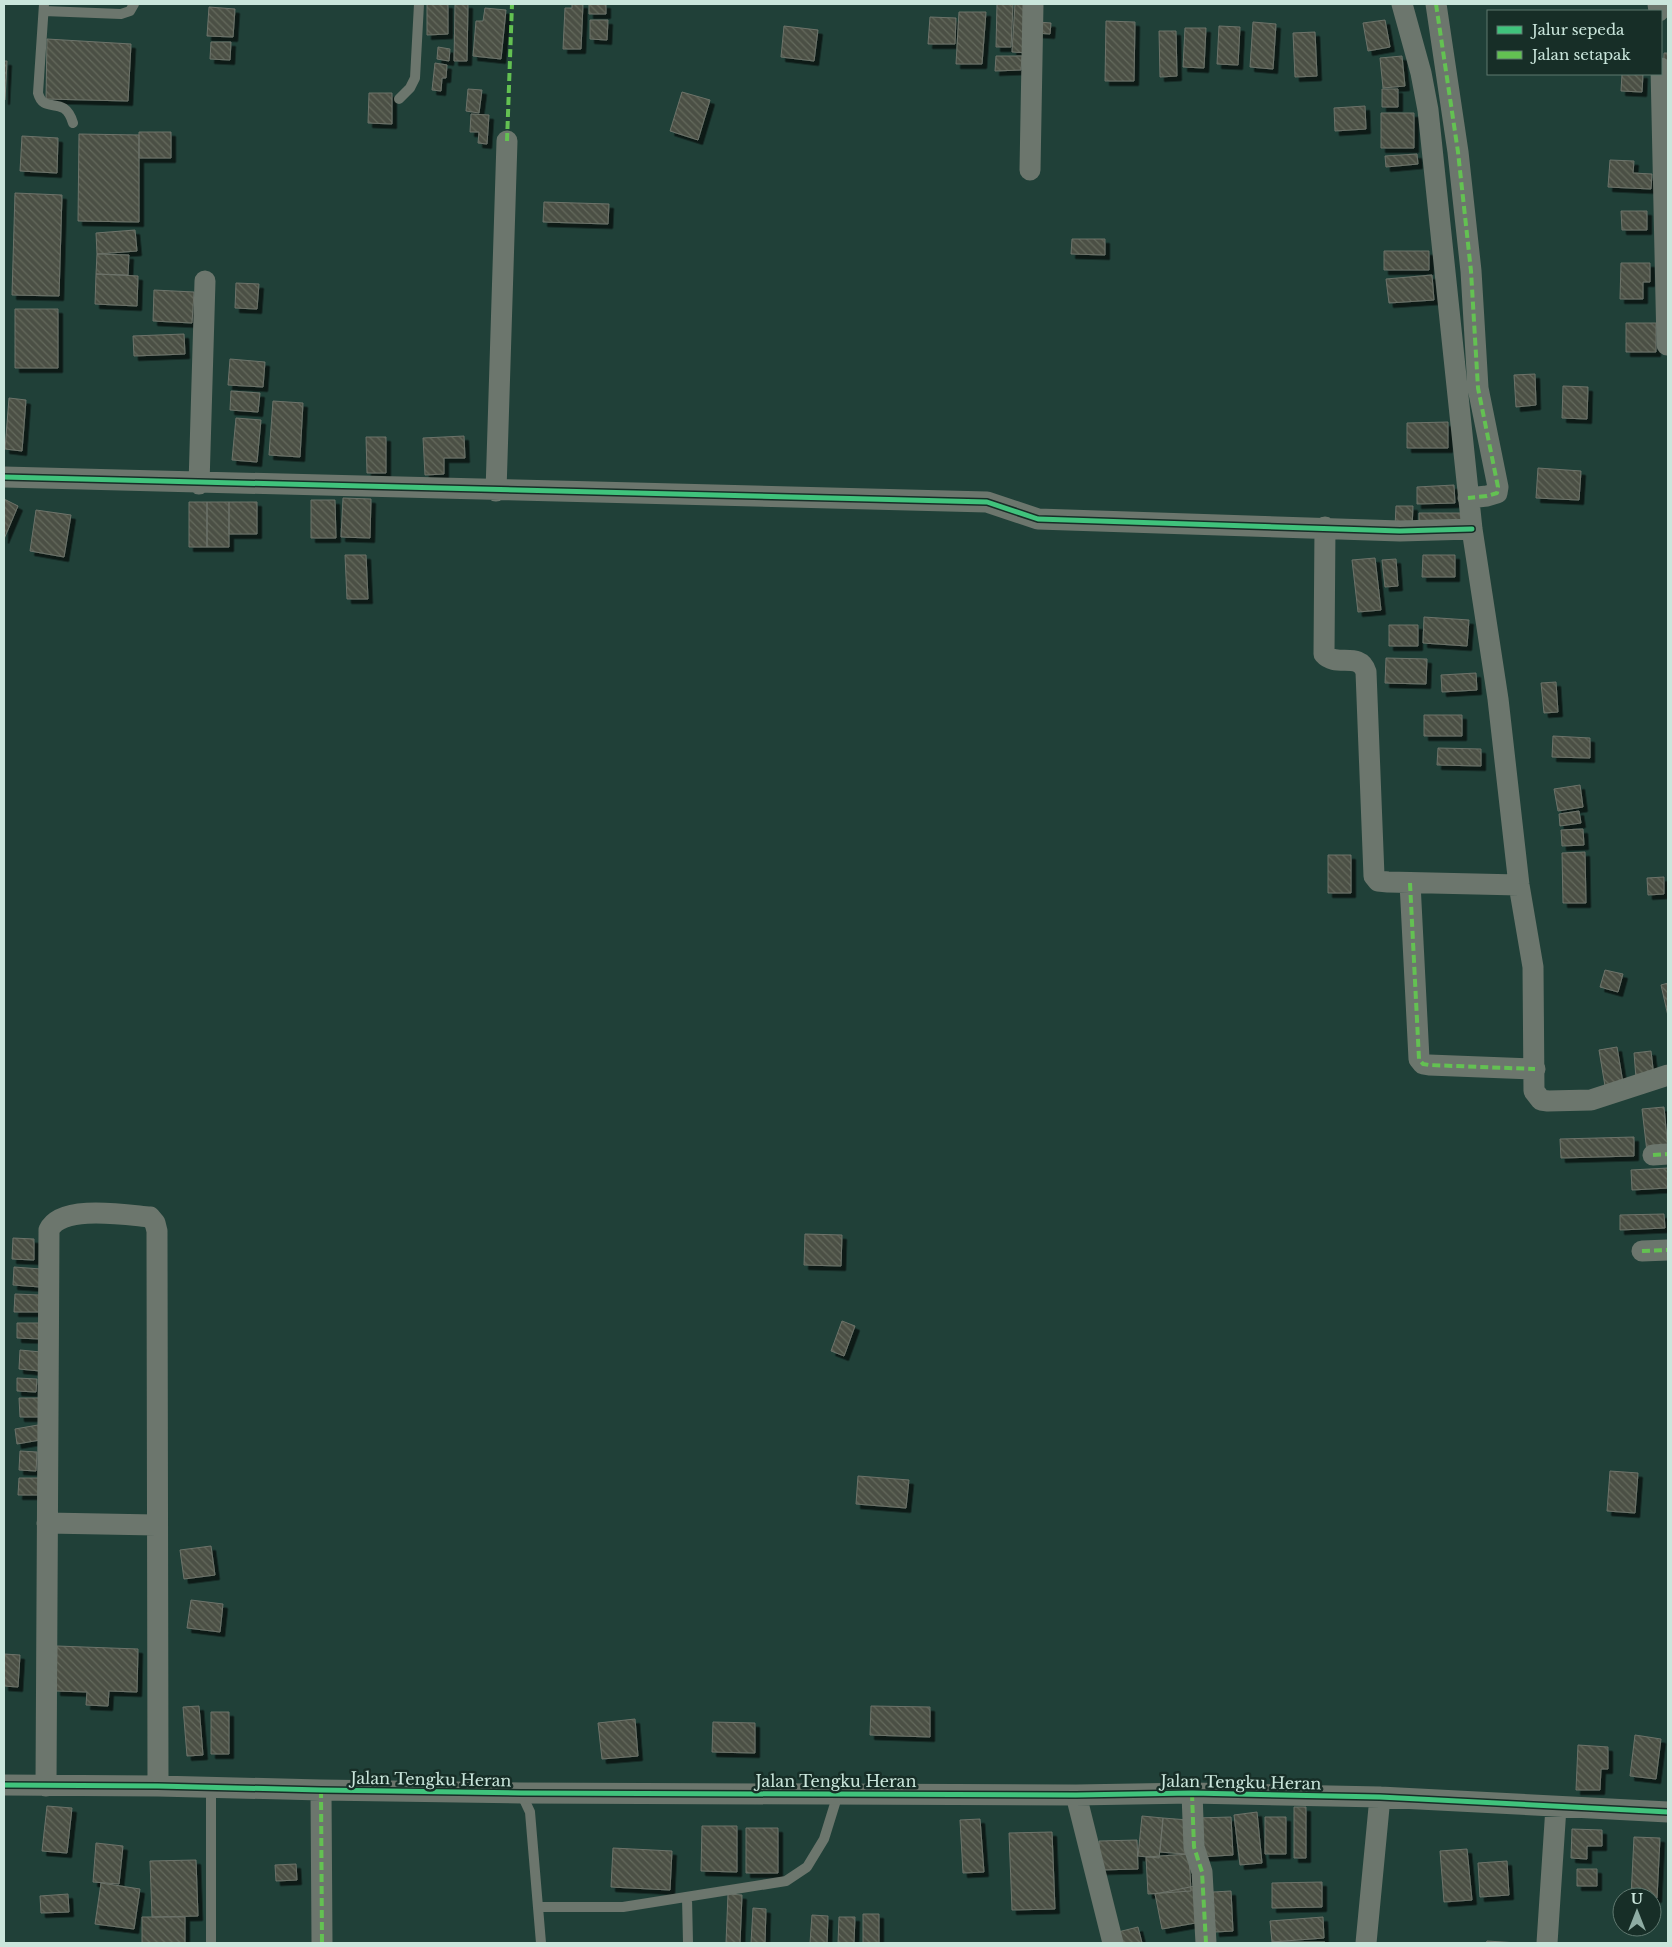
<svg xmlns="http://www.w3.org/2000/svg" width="1672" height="1947" viewBox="0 0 1672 1947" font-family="'Libre Baskerville',serif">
	<defs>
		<pattern id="building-back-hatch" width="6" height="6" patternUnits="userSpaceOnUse" patternTransform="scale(1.25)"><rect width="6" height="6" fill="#4c5044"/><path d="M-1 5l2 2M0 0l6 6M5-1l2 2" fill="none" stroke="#64695e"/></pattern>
		<filter id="shadow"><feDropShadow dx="4.5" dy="4.5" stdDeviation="0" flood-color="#0009"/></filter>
	</defs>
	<rect width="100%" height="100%" fill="#204038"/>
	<!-- building -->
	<path fill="url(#building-back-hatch)" stroke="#6d736a" filter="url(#shadow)" d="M427,4H448V34L427,35Z
		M455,4H468L467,61H454Z
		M572,4H583L581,49H563L565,8H572Z
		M589,4H606V14H589Z
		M997,4H1013L1011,47H996Z
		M1015,4H1031L1029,53L1012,52Z
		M209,7L235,9L233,37L207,36Z
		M485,8L506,10L501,59L473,56L476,21H483Z
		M959,12H986L982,64H956Z
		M930,17L956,18L955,44H928Z
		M590,20H608L607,40L590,39Z
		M1385,20L1390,47L1368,51L1363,23Z
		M1106,21L1135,22L1134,81H1105Z
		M1037,22L1051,23L1050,34L1036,33Z
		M1253,22L1276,24L1273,69L1250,67Z
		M784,26L818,30L814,61L781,57Z
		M1219,26L1240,27L1238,65L1217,64Z
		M1185,28H1206L1204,68L1183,67Z
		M1159,31H1176L1177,76L1160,77Z
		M1315,32L1317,76L1295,77L1293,33Z
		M47,39L131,44L128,101L46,99Z
		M211,42H231L230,60L210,59Z
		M438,47L450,49L449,61L437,59Z
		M1664,53H1668V85H1663Z
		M996,56H1022L1021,70L995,71Z
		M1402,56L1405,86L1383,88L1380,58Z
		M4,61H7L5,100H4Z
		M435,63L447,65L446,78H442L441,91L432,90Z
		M1622,74H1643L1642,92L1621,91Z
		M468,89L482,90L479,113L466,111Z
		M1382,89H1398V107H1382Z
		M682,92L710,100L698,140L670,131Z
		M369,93H392V124L368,123Z
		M1365,106L1366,129L1335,131L1334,108Z
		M1381,113H1414V148H1381Z
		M471,114L489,115L487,144L478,143L479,132H470Z
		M139,132H171V158H139Z
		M79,134L139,135V222L78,221Z
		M22,136L58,138L57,173L20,171Z
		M1417,154L1418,164L1386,167L1385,156Z
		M1610,160L1634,161L1633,173L1652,174L1651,189L1608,187Z
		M15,193L62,195L59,296L12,295Z
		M544,202L609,204L608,224L543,222Z
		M1621,211H1647V230H1622Z
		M135,230L137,251L97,254L96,233Z
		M1072,239H1105V255L1071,254Z
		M1384,251H1429V270H1384Z
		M97,254L129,255L128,275L96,274Z
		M1621,263H1650V282H1643V299H1620Z
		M96,274L138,276L137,306L95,304Z
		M1432,275L1434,300L1389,303L1386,279Z
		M236,283L259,284L257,309L235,308Z
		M154,290L194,292L192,323L153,321Z
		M15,309H58V368H15Z
		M1626,323H1656V352H1626Z
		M184,334L185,354L134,356L133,336Z
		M230,359L265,362L263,387L228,385Z
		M1535,374L1536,405L1516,407L1514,375Z
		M1563,386L1588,387L1587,419L1562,418Z
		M231,391L260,393L258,412L230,410Z
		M9,398L26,400L22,451L5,449Z
		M273,401L303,403L300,457L269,455Z
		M236,418L261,420L257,462L232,460Z
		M1448,422V448H1407V423Z
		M464,436L465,458H444V474L425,475L423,438Z
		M366,437H386V473H367Z
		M1538,468L1581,471L1579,500L1536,498Z
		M1454,485L1455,503L1417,504V487Z
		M343,498L371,499L370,538L341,537Z
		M4,499L18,506L4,539Z
		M311,500H335L336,538H311Z
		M189,502H207V547H189Z
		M207,502H229V547H207Z
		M229,502H257V534H229Z
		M1396,506H1413L1412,528L1395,527Z
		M36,510L71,515L64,557L30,551Z
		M1419,513H1461V528H1419Z
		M345,555H366L368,599H347Z
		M1423,555H1455V577H1422Z
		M1375,558L1381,610L1358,612L1352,560Z
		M1396,559L1398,586L1385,587L1382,560Z
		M1424,617L1469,620L1467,646L1423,643Z
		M1389,625H1418V646H1389Z
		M1386,658L1427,659L1426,684L1385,683Z
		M1476,673L1477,690L1442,692L1441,675Z
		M1556,682L1558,712L1544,713L1541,683Z
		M1424,715H1462V736H1424Z
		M1553,736L1590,738V758L1552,757Z
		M1438,748L1481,749V766L1437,765Z
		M1580,785L1583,807L1558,811L1554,789Z
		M1579,811L1581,823L1560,826L1559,814Z
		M1583,829L1584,845L1562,846L1561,830Z
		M1585,852L1586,903H1563L1562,853Z
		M1328,855H1351V893H1328Z
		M1664,877V894L1648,895L1647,878Z
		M1605,970L1623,974L1618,992L1600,987Z
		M1668,983V1016L1661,985Z
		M1617,1047L1623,1083L1605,1086L1599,1050Z
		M1651,1051L1654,1077L1636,1078L1634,1053Z
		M1664,1107L1668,1150L1647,1152L1642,1109Z
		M1634,1137V1156L1561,1158L1560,1139Z
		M1668,1168V1188L1632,1190L1631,1170Z
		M1664,1214L1665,1228L1620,1230V1215Z
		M805,1234L842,1235L841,1266L804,1265Z
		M13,1238L34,1239V1260L12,1259Z
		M14,1267L41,1269L40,1287L13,1285Z
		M15,1294L39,1295V1312H14Z
		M842,1321L855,1326L844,1356L831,1351Z
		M17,1323H42L41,1339L17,1338Z
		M20,1350L41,1352L40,1371L19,1369Z
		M17,1378L37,1379L36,1392L17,1391Z
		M19,1398H42V1417H20Z
		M38,1425L40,1440L17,1444L15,1429Z
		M20,1451L37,1452L36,1471L19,1470Z
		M1610,1471L1638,1473L1635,1513L1607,1511Z
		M858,1476L909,1480L906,1508L856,1504Z
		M19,1478H41V1495H18Z
		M211,1546L215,1575L184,1579L180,1550Z
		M191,1600L223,1604L220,1632L187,1628Z
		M57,1646L138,1649L137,1692L109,1691L108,1706L86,1705L87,1692L56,1691Z
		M4,1654L20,1655L18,1687L4,1686Z
		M199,1706L203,1755L187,1756L183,1707Z
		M871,1706L930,1707V1737L870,1735Z
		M211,1712H229V1754H211Z
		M635,1719L638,1756L602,1759L598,1723Z
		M713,1722L755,1723V1753L712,1752Z
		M1635,1735L1661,1739L1656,1779L1630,1776Z
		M1578,1745L1608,1747V1769H1601L1600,1790H1576Z
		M47,1806L72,1808L67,1853L42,1851Z
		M1294,1807H1306V1858H1294Z
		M1257,1812L1262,1863L1240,1865L1234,1815Z
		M1142,1816L1163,1818L1159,1858L1138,1856Z
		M1231,1817L1233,1855L1198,1857L1196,1818Z
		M1265,1817H1286V1854H1265Z
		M1163,1818L1188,1820L1185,1854L1160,1852Z
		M980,1819L984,1872L963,1873L960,1820Z
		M702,1826H737V1872L701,1871Z
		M746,1828H778V1873H746Z
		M1572,1829L1602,1830V1846H1587V1859L1571,1858Z
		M1052,1832L1055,1909L1012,1910L1009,1833Z
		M1634,1837L1660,1838L1657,1898L1631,1897Z
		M1137,1840L1138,1869L1100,1870L1099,1841Z
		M96,1843L123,1846L119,1884L93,1882Z
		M613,1848L672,1851L670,1890L611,1887Z
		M1467,1849L1472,1900L1444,1902L1440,1851Z
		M1189,1854L1191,1891L1148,1894L1146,1857Z
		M196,1860L198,1916L152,1917L150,1861Z
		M1507,1861L1509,1895L1480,1897L1478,1863Z
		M296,1864L297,1880L276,1881L275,1865Z
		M1577,1869H1597V1886H1577Z
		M1322,1882V1907L1272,1908V1883Z
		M101,1883L140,1889L134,1929L95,1924Z
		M1195,1886L1201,1922L1162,1929L1155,1894Z
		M1231,1891L1233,1931L1215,1932L1213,1892Z
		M68,1894L69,1912L41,1913L40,1896Z
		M728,1894L742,1895L740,1943H726Z
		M753,1908L766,1909L765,1943H751Z
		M863,1914H879V1943H863Z
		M812,1915L828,1916L827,1943H810Z
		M142,1917H185V1943H142Z
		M839,1917H855L854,1943H838Z
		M1323,1917L1324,1938L1272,1942L1270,1921Z
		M1138,1927L1142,1943H1116L1114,1933Z
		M1487,1941L1518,1943H1486Z
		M1272,1942H1325V1943H1272Z"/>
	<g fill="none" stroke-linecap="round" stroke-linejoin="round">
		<!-- service -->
		<path stroke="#6c766d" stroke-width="10" d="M44,4L38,93C44,116 64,93 73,123
			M44,11L121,14L130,11L134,4
			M399,99L410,88L415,78L419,4
			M521,1793L530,1812L541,1943
			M687,1897L688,1943
			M540,1907H623L786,1881L807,1867L824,1839L838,1794
			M211,1943V1788"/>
		<!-- minor -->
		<path stroke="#6c766d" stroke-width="21" d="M1402,4L1421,73L1428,110L1472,529L1498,699L1519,885L1533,967L1534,1091L1541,1100L1548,1101L1591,1100L1668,1075
			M1436,4L1458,152L1471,271L1478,388L1498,487L1497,493L1487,496L1468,498
			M1658,4L1659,11
			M1661,68L1667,345
			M1030,170L1033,4
			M4,477L987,502L1038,519L1400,531L1472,529
			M199,484L205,281
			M496,491L507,141
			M1325,527L1324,654C1336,668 1360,651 1366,672L1374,876L1378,881L1388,882L1519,885
			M1410,883L1419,1059L1423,1064L1429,1065L1535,1069
			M1653,1155L1668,1154
			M1642,1251L1668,1250
			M47,1523L156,1525
			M4,1785L158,1786L321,1790L521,1793L1076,1795L1192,1793L1380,1797L1668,1812
			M46,1786L49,1230C61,1204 126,1215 150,1217L155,1223L157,1231L158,1786
			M321,1790L322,1943
			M1192,1793L1194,1847L1202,1872L1206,1943
			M1076,1795L1113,1943
			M1366,1943L1380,1797
			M1547,1943L1556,1807"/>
		<!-- quiet -->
		<path stroke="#63c152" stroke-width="4" stroke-dasharray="8 4" stroke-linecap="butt" d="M1436,4L1458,152L1471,271L1478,388L1498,487L1497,493L1487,496L1468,498
			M507,141L512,4
			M1410,883L1419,1059L1423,1064L1429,1065L1535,1069
			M1653,1155L1668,1154
			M1642,1251L1668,1250
			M321,1790L322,1943
			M1192,1793L1194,1847L1202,1872L1206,1943"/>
		<!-- cycleway casing -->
		<g stroke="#172e27" stroke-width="8">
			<path id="cycleway" d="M4,477L987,502L1038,519L1400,531L1472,529
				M4,1785L158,1786L321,1790L521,1793L1076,1795L1192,1793L1380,1797L1668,1812"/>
		</g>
		<!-- cycleway -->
		<use href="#cycleway" stroke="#40c37c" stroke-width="5"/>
	</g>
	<g text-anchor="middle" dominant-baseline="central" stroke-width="5" stroke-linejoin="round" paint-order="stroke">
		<!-- street labels -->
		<g font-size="16" fill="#cae6dc" stroke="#172e27">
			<text transform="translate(431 1779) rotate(1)">Jalan Tengku Heran</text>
			<text x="836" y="1781">Jalan Tengku Heran</text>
			<text transform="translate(1241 1782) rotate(1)">Jalan Tengku Heran</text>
		</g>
	</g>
	<!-- border -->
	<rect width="1672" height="1947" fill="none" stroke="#cae6dc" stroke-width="10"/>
	<!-- legend -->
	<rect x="1487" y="10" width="175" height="65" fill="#172e27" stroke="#5f786f"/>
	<rect x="1497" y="26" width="25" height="8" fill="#40c37c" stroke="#5f786f"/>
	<text x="1532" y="35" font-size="15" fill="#cae6dc">Jalur sepeda</text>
	<rect x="1497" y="51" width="25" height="8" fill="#63c152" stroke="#5f786f"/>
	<text x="1532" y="60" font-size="15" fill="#cae6dc">Jalan setapak</text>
	<!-- north arrow -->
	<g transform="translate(1637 1912)"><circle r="24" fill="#172e27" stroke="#5f786f"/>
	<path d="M0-4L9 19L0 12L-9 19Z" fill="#8eaca3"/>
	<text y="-8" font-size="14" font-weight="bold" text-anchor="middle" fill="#cae6dc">U</text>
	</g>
</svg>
